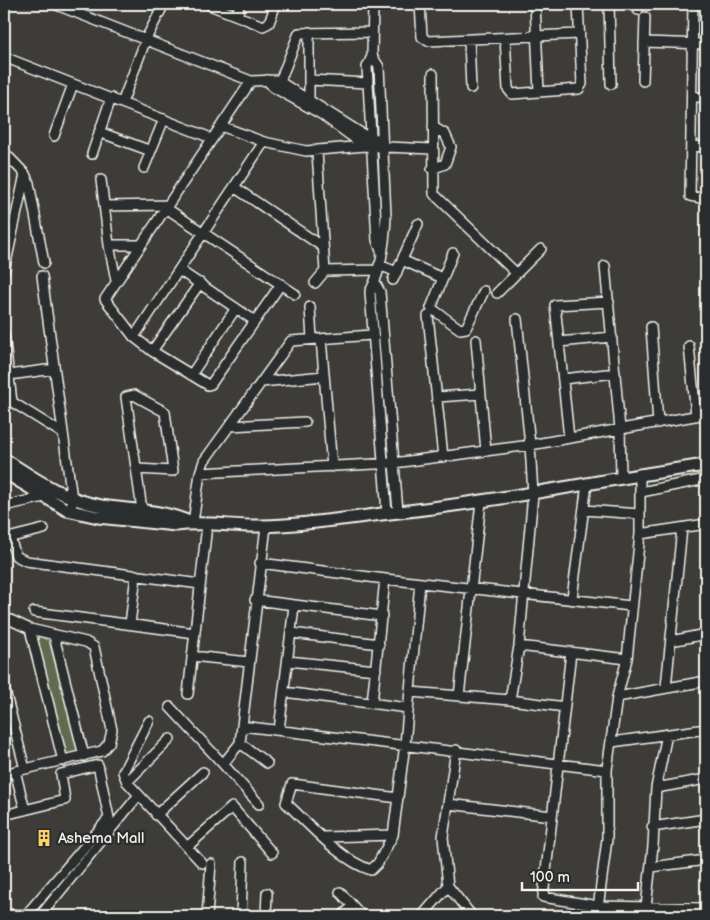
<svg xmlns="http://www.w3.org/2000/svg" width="710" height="920" viewBox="0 0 710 920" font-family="'Balsamiq Sans',sans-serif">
	<rect width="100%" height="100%" fill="#3d3c38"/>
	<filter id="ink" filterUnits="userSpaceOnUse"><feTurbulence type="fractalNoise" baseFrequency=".02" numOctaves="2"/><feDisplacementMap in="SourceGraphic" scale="10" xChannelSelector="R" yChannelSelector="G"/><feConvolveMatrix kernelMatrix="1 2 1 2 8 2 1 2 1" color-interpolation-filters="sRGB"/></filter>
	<g filter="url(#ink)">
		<!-- green -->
		<path fill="#5f6a50" stroke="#aaae9c" d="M34,634L49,641L79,754L66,757Z"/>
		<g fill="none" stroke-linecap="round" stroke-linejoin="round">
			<!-- street casing -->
			<g stroke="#f4f1e8" stroke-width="12">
				<path id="street" d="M54,4L251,81L277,80L369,138L381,139
					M207,4L263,26L269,23L276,4
					M373,4L372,56L367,67L368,83L377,240L381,251
					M420,4L422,37L428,41L579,34
					M535,4L539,92
					M609,4L611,84
					M638,4V10
					M693,4L690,196L706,199
					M238,16L239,4
					M505,38L508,89L512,94L579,89L582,84L578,4
					M469,40L471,88
					M644,42L706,44
					M372,56L379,67L386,216C385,239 381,272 370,292L387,513
					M4,57L206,136
					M433,74L434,194L516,273
					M267,80L273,87L321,114L365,146
					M309,80L368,83
					M251,81L105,299L134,337L152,351L208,385L211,384L281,284
					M280,81L299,33L371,32
					M643,81L645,17
					M692,97H706
					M309,98V32
					M122,103L146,39L164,4
					M221,126L264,142L306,151L365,146L432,149
					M99,132L151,151
					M54,136L73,84
					M691,146L706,147
					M4,152L25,174L29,183L44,263
					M317,152L325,271
					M92,154L111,98
					M144,168L164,119
					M432,169L445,164L451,147L445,134L433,127
					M101,180L109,245L116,280
					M234,187L323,247
					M104,206L168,205
					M166,208L295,294
					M109,245H140
					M453,253L431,308L460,329L466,328L484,291
					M402,260L442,278
					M379,265L397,272
					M605,266L620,429L621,478
					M179,270L255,321
					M4,272L25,174
					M42,276L72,499L71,511
					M393,280L418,224
					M315,283L325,271L377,270
					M375,283L380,292L398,512
					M497,293L541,249
					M310,307L312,339
					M428,316L443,457
					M651,327L658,423
					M4,335L12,402
					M134,337L264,142
					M321,339L332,467
					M476,340L486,451
					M559,342L612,337
					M689,346L696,416
					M152,351L200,283
					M9,375L54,369
					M191,375L236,308
					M563,379L615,373
					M261,382L324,376
					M4,397L62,433
					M437,397L481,394
					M230,426L305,422
					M569,438L555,305L609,302
					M137,469L173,471L165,412L134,395L126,397L142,510
					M200,473L394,463L530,445L706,414
					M641,492L706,479
					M4,506L44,497
					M584,510L640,514
					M193,523L200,473L204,461L291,341L372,335
					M266,526L242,726L607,770
					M640,534L706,524
					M4,539L44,529
					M4,544L10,538L16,556L26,561L200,584
					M260,563L385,579L631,606
					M572,598L587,484
					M255,600L382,616
					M34,612L195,633
					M4,617L30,629L86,642L94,647L112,730L109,743L102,751L4,774
					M130,624L136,575
					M30,629L63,761
					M292,633L379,644
					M54,636L84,756
					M671,641L706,634
					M519,646L627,659
					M571,652L543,897L598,906L706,908
					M192,656L249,662
					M288,661L376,670
					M4,687L25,769
					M666,687L682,528
					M284,692L408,708
					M410,692L510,700L565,707
					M188,694L207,525
					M459,696L481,502
					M617,697L706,681
					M510,700L519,646L533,494L530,445L517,319
					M372,703L385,579
					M170,707L223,764
					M149,721L123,772L127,782L202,863
					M242,726L240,743L223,764L259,804
					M279,730L294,606
					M612,742L706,729
					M240,743L267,763
					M456,750L443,837L448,886L472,916
					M15,771L25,810
					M127,782L170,739
					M656,788L706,779
					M398,798L292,784L286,803C310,825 340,860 371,870L378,863L393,835L405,744L420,583
					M448,804L552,816
					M4,815L65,800L61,774L98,765L109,818L26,915L4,914
					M156,815L203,772
					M652,827L706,819
					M324,837L393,835
					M187,847L232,807L272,853
					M651,867L706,860
					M340,892L362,916
					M646,907L653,846L656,788L667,734
					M40,916L138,796
					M207,916L211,864
					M241,916L243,862
					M266,916L267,893
					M342,916L353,906
					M422,916L448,886
					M597,916L607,839V770L617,697L627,659L640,534V474"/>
			</g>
			<!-- secondary casing -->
			<g stroke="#f4f1e8" stroke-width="15">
				<path id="secondary" d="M4,459C35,479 63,499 101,506C132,511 162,509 191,523
					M4,472L67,510L98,517L176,525C205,521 234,527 263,526C307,525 355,517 399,512C502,501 604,479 706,465"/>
			</g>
			<!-- street -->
			<use href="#street" stroke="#2a2d2e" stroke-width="9"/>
			<!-- secondary -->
			<use href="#secondary" stroke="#2a2d2e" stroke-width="11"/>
		</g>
	</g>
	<!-- icons -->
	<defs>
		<g id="building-bare" transform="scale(1.35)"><path d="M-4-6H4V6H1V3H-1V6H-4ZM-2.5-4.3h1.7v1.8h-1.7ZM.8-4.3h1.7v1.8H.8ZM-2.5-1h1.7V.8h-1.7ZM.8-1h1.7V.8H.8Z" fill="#ffd166" stroke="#2a2d2e" stroke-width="2.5" paint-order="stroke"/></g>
	</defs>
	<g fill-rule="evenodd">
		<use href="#building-bare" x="44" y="838"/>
	</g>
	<g text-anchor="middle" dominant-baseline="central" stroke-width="4.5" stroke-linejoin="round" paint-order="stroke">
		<!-- poi labels -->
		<g font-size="15" fill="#f4f1e8" stroke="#2a2d2e" text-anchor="start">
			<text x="58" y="838">Ashema Mall</text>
		</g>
	</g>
	<!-- margin -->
	<rect width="710" height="920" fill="none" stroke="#2a2d2e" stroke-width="20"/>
	<rect x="10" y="10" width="690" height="900" fill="none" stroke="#f4f1e8" stroke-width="2" filter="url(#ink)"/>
	<!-- scale -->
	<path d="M522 882v8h116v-8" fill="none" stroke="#f4f1e8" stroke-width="2.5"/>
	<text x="530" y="882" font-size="15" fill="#f4f1e8" stroke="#2a2d2e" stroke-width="4" paint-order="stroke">100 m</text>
</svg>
